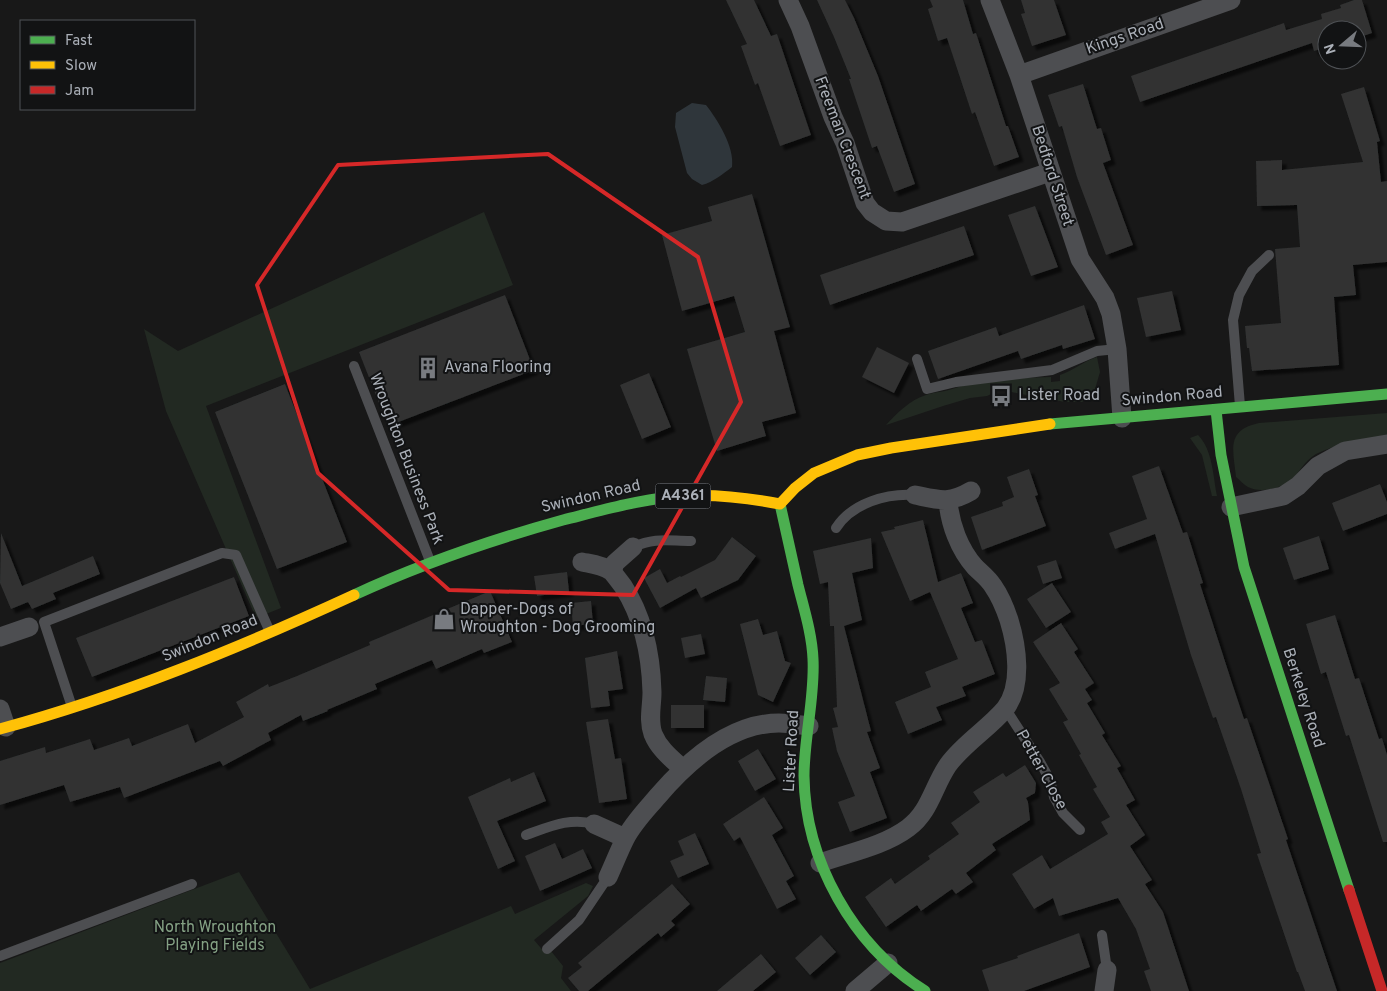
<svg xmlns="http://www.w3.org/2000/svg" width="1387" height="991" viewBox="0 0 1387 991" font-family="Overpass,sans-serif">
	<defs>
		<filter id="shadow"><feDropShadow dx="4.5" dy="4.5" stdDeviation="1" flood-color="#0009"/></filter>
	</defs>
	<rect width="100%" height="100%" fill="#181818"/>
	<!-- green -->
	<path fill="#222922" d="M484,212L513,285L206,406L281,608L256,618L166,411L144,329L178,351Z
		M1097,357L1100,372L1095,389L1092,396L1082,402H1065L1000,390L987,396L970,398L943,406L886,425C897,413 910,400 926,395C934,392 944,392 952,389C985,379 1017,378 1051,377V382L1060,381V375C1074,370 1084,361 1097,357Z
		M1387,413V437C1362,439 1339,443 1316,454C1304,461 1298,475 1289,482C1278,489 1259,493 1248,487C1244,485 1240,480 1236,477C1233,449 1226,430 1259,423Z
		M1198,435C1213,450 1213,477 1217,496H1212L1202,455L1190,438Z
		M239,872L310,989L511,906L515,914L586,883L593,886L588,896L534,940L546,954L551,951L563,966L561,978L571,991H0V963Z"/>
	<!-- water -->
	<path fill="#2f363b" d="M692,103L706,105C717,119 735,147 732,167C723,174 713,182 702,185L692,179L687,173L675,127L676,113Z"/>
	<!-- building -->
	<path fill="#313232" filter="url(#shadow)" d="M726,0H754L771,36L777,34L811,135L780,146L758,83L755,85L741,46L747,44Z
		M817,0H845L854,18L878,76L915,184L894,192L877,146L872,148L849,79H851L834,37Z
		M930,0H963L973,34L976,33L1006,126H1008L1019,157L994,166L975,112L972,114L947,38L938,41L928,9L933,7Z
		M1021,0H1054L1066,35L1032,46L1021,14L1025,13Z
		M1354,0H1362L1372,33L1357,38V30H1327V47L1314,51L1312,43L1140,102L1131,76L1284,23L1286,30L1322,19L1321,14L1341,8L1340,5Z
		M1083,84L1097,129L1101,128L1111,160L1103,163L1133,245L1106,255L1077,177L1062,126L1059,127L1048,95Z
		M1364,87L1380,141L1377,142L1381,182L1387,181V262L1353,265L1356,295L1334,297L1339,365L1252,371L1249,348H1247L1245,326L1281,323L1275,249L1300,247L1297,205L1257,206L1256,161L1282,160V170L1363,162L1341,94Z
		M752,194L790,327L774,331L796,413L762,422L766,436L717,451L687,349L745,332L734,296L682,311L662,235L712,221L708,207Z
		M1035,206L1058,267L1031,276L1008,215Z
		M964,226L974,255L830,305L820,275Z
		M1172,291L1181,330L1146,337L1137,298Z
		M505,295L534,370L388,426L359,352Z
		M1084,305L1095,339L1063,349L1062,345L1021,359L1018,351L938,379L928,351L996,327L999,336Z
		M877,347L909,363L894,393L862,377Z
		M649,373L671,427L642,439L620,385Z
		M285,384L347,542L277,569L215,412Z
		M1159,466L1183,533L1187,532L1203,583L1200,584L1232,683L1244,719L1247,718L1268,780L1288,839L1286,840L1337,991H1305L1298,972H1297L1257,854L1261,853L1241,789L1216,717L1213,718L1191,655L1155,534L1115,549L1109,533L1147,519L1132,476Z
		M1029,469L1038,495L1035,496L1046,526L982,550L971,517L1003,506L1002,502L1014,497L1007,477Z
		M1380,484L1387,502V514L1343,531L1332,503Z
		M923,520L938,582L961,573L973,603L961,608L975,642L982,640L995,674L962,687L966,696L936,707L942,720L908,734L895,702L931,687L925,672L958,659L930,592L910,601L881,532L895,529L894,527Z
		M1,533L22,586L93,556L100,574L53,593L56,599L32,609L28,602L11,609L0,583Z
		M1319,536L1329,569L1294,580L1283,548Z
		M732,537L756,556L738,580L701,598L696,588L660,608L644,578L660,569L667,583L680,576L681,577L715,560Z
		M871,538L873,568L852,573L862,620L844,626L871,731L867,732L880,768L870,772L887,818L850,832L838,802L855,796L837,751L832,728L838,727L833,708L837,707L834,626H830L828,582L820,584L813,551Z
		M1056,560L1062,578L1043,584L1037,566Z
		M567,572L569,592L537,596L534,576Z
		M234,577L249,616L92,677L76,638Z
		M1052,583L1071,612L1046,628L1027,599Z
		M490,591L512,642L484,653L482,649L436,669L432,660L375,684L377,689L327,710L328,711L303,721L301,715L268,733L271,740L223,766L220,761L124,798L120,787L70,802L64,785L0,805V761L45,747L46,753L90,739L94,750L129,738L132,746L188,724L195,743L244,717L236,702L268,684L269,687L297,676L370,645L369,642Z
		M591,601L593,624L573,626L571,603Z
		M1335,615L1355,679L1359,678L1379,739L1382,738L1387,755V842H1383L1349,735L1346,736L1326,672L1321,674L1306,624Z
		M758,619L763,635L777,631L785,661L791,663L773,702L758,695L740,624Z
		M1061,623L1078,649L1074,652L1094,683L1085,689L1092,700L1087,703L1105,733L1102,735L1121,766L1117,768L1135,800L1126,805L1145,835L1130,846L1152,880L1145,884L1163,912L1189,991H1151L1144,971L1150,969L1136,929L1118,898L1059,916L1053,898L1034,909L1012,874L1042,855L1050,869L1108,834L1101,822L1110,817L1093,789L1097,787L1079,755L1081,754L1063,722L1068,720L1049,689L1060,683L1033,642Z
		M701,634L705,654L685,658L681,638Z
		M617,651L623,689L608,691L610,706L591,708L585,658Z
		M706,676L727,678L725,702L703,700Z
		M671,705H704V728H671Z
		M608,719L615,759L621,758L627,799L599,803L586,722Z
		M758,749L776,779L755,791L738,761Z
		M1025,765L1036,783L1035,793L1026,798L1028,802L1030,820L992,844L996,850L966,873L973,882L956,894L952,889L921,911L917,905L886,927L865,897L891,878L895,884L930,859L928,856L959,834L951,823L980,802L973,792L1003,773L1006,777Z
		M534,772L546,801L497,821L515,861L498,869L468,797L510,778L511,782Z
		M764,797L783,828L772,835L794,876L786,881L796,899L777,909L740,837L734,841L723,824Z
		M695,833L709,864L678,878L670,861L684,855L678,841Z
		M555,843L562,859L583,849L592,868L540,891L525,856Z
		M672,884L690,904L671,921L675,925L661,937L658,933L588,991H579L568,978L582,967L578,963Z
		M1079,933L1090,967L1024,991H989L982,970L1018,958L1017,956Z
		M821,935L836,952L810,975L795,958Z
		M761,954L776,972L753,991H717Z"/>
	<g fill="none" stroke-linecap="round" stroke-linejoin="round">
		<!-- lane -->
		<path stroke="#4d4e51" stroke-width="10" d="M917,359L927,389L956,382L1052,370L1097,351L1117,349
			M354,366L430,561
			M1240,406L1233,320L1239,295L1252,271L1269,255
			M836,528C852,503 887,493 915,495
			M633,547C656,537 668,541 691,541
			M72,707L44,622L222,553L236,555L270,632
			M1005,708L1040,762L1050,780L1054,797L1063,813L1080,830
			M526,835C549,827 570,817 594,824
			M1102,935L1107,970
			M547,949L579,920L608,877
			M0,956L192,884"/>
		<!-- street -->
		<path stroke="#4d4e51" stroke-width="19" d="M788,0L800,26L833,117L845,143L865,203L872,212L886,221L902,222L1050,172
			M990,0L1019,75L1080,259L1105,298L1111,314L1117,349L1122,418
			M1019,75L1231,0
			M915,495C939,500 949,504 971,491
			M1231,507L1283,496L1298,486L1318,466L1345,451L1387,444
			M582,562C592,564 602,565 611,571C615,575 619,581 623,586C643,617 651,655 652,692C652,707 648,720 653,734C659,749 672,759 683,769
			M612,572L615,563L633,547
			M0,637L29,627
			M0,709L6,727
			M594,824L625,838
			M820,863C848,853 884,846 908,828C930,812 933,787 948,765C964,743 988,729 1005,709C1023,686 1017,646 1009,620C1005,608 1000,596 993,586C988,578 981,573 975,567C959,549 950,524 948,501
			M608,877C614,864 619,851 625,839C633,823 647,809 658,796C688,761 730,723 779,723C789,723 799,725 809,726
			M855,991L888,963
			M1104,991L1107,970"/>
		<!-- fast -->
		<path stroke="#4caf50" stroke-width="11" d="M1216,410L1221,455L1244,567L1349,890
			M1050,424L1387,394
			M780,504C786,531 792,558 798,585C804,609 812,634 813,659C815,698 804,737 804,776C805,861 853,946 925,991
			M354,595C421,564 491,540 563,520C599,511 634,501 671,497"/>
		<!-- slow -->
		<path stroke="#ffc107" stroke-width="11" d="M671,497C708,493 744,497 780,504L795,488L814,473L857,455L891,448L1050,424
			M0,729C122,696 239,648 354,595"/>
		<!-- jam -->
		<path stroke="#c62828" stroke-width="11" d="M1349,890L1382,991"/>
	</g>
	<!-- marked area -->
	<path fill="none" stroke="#d62828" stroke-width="4" stroke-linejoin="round" d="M548,154L698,257L741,402L633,595L449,590L318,473L257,285L338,165Z"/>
	<!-- icons -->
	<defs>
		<g id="building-bare" transform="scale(1.725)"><path d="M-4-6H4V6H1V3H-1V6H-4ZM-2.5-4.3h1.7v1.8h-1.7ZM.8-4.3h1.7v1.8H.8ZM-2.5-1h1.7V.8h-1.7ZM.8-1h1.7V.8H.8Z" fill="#787b80" stroke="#121314" stroke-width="2.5" paint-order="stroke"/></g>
		<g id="bus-bare" transform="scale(1.725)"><path d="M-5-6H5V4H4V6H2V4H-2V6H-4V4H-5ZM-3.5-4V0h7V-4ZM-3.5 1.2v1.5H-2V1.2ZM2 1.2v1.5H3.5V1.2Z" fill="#787b80" stroke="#121314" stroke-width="2.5" paint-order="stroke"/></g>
		<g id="shop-bare" transform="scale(1.725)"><path d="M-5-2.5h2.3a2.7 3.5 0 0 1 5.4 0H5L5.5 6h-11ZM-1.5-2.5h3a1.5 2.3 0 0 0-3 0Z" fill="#787b80" stroke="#121314" stroke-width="2.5" paint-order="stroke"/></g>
	</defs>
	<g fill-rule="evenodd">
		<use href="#building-bare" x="428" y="368"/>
		<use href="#bus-bare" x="1001" y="396"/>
		<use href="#shop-bare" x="444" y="619"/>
	</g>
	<g text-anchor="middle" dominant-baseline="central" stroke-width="4" stroke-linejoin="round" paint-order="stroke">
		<!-- shield labels -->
		<rect fill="#121314" stroke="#7d8187" stroke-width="1" x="655.5" y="483.5" width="55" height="25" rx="4"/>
		<g font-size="15" font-weight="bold" fill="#abb0b8">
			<text x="683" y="496">A4361</text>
		</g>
		<!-- street labels -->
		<g font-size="16" fill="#abb0b8" stroke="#121314">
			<text transform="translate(1125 37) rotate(-19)">Kings Road</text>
			<text transform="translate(842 138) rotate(69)">Freeman Crescent</text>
			<text transform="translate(1052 176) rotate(72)">Bedford Street</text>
			<text transform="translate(1172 397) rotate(-5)">Swindon Road</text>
			<text transform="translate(406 459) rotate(69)">Wroughton Business Park</text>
			<text transform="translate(591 497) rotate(-13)">Swindon Road</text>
			<text transform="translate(210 639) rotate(-22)">Swindon Road</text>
			<text transform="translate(1303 698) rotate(72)">Berkeley Road</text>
			<text transform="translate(792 751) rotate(-87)">Lister Road</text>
			<text transform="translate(1041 770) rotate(61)">Petter Close</text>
		</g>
		<!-- poi labels -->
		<g font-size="16" fill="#abb0b8" stroke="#121314" text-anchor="start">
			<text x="444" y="368">Avana Flooring</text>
			<text x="1018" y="396">Lister Road</text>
			<text x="460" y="610">Dapper-Dogs of<tspan x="460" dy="18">Wroughton - Dog Grooming</tspan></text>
		</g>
		<!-- park labels -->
		<g font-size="16" fill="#84a184" stroke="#121314">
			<text x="215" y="928">North Wroughton<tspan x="215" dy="18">Playing Fields</tspan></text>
		</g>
	</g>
	<!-- legend -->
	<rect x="20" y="20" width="175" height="90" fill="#121314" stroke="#4f5256"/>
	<rect x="30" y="36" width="25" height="8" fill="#4caf50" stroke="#4f5256"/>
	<text x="65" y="45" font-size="15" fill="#abb0b8">Fast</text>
	<rect x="30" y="61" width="25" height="8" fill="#ffc107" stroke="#4f5256"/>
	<text x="65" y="70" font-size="15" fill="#abb0b8">Slow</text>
	<rect x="30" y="86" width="25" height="8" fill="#c62828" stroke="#4f5256"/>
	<text x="65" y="95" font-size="15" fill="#abb0b8">Jam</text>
	<!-- north arrow -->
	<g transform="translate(1342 45) rotate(251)"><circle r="24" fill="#121314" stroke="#4f5256"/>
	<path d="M0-4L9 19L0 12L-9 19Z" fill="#787b80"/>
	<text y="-8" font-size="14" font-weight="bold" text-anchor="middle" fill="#abb0b8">N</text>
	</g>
</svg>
